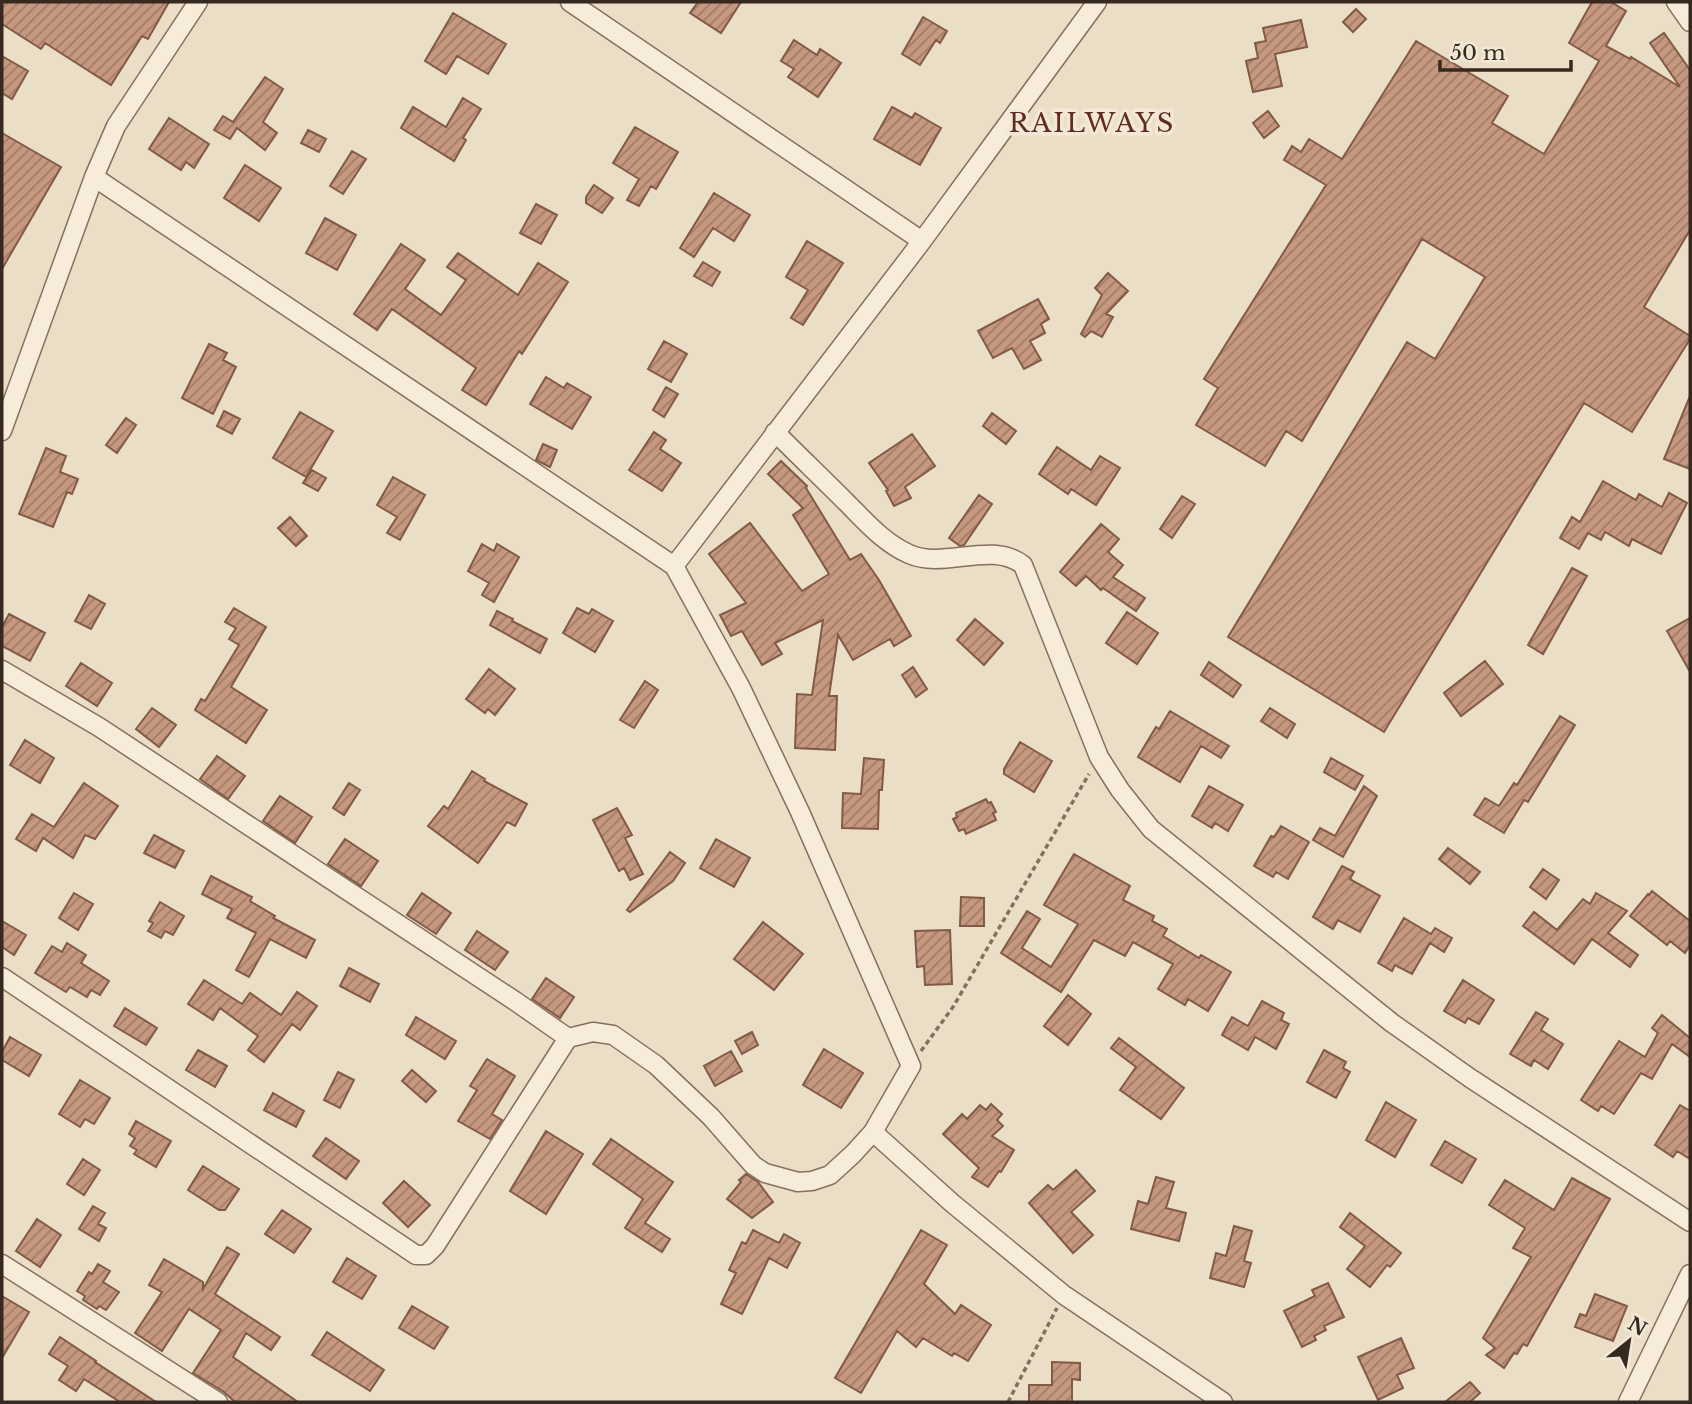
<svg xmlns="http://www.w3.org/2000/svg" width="1692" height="1404" viewBox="0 0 1692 1404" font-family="'Libre Baskerville',serif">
	<defs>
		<pattern id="building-hatch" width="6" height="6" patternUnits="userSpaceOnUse" patternTransform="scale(1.75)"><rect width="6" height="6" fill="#c69880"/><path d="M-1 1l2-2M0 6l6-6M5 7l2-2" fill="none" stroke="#a27c68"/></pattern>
	</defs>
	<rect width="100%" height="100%" fill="#ebdec7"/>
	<!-- building -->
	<path fill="url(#building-hatch)" stroke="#825a45" stroke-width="2" d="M2,2H169L148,39L142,36L111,85L45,43L41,49L2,24Z
		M698,2H741L721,33L690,13Z
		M1592,2H1611L1626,11L1606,46L1630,59L1631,57L1680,87L1650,43L1664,33L1690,70V230L1644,307L1690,336V339L1632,432L1584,403L1384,732L1228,637L1407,342L1435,359L1485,277L1422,239L1302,441L1286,431L1265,466L1196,425L1218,388L1204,379L1326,185L1284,160L1292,146L1301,152L1309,139L1342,159L1416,41L1508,96L1492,123L1544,154L1599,61L1569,43Z
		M1356,9L1366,19L1353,32L1343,22Z
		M453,13L506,44L488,74L457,56L446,74L425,61Z
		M923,17L947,31L940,43L936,40L920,65L902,54Z
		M1301,20L1307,47L1275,54L1282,86L1253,92L1246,61L1258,58L1255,43L1266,41L1263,28Z
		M794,40L817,55L820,49L841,63L818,97L788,77L794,69L781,61Z
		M2,56L28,71L12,99L2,93Z
		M265,77L283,89L263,122L277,133L265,150L237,128L230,139L214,130L223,116L233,122Z
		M463,98L481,109L463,138L466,140L454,161L401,128L413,107L446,127Z
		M892,107L912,118L915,113L941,128L920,165L874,139Z
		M1268,111L1279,126L1264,138L1253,123Z
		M169,118L209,144L194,168L186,162L181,170L149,149Z
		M635,127L678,152L656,189L651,186L639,206L627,200L639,179L613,163Z
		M308,130L326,139L319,152L301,143Z
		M2,133L61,167L2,269Z
		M352,151L366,159L343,194L330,186Z
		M245,165L281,188L259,221L224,198Z
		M594,185L613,198L602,213L586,203V197Z
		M714,193L750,215L734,241L713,228L694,257L680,248Z
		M536,204L557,215L541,244L520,233Z
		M325,218L356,235L337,270L306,253Z
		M807,241L843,263L803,325L791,318L808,290L786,277Z
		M401,244L425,260L405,289L441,315L466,280L447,267L458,253L518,295L538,263L568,282L522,354L519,351L486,405L462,390L476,368L392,309L377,330L354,314Z
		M703,262L720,272L712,286L694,276Z
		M1108,273L1128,291L1106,314L1113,317L1102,337L1091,331L1085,337L1081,334L1102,295L1095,288Z
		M1038,299L1049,319L1041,324L1045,333L1030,341L1041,360L1024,369L1012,348L993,358L978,331Z
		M664,341L687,354L671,382L648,369Z
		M209,344L227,353L223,360L236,367L213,414L182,398Z
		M546,377L564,388L567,383L591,397L572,429L530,404Z
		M666,387L678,394L664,417L653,410Z
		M1690,396V469L1664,459Z
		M224,411L240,419L232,434L217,426Z
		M300,412L333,431L306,477L273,458Z
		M992,413L1016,431L1006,444L983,426Z
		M126,418L136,425L117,453L106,445Z
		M654,432L666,440L660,449L681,463L662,491L629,470Z
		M912,434L935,466L905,487L911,498L894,506L886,491L888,490L869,463Z
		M543,444L557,450L550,467L536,460Z
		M1057,447L1091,470L1100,456L1120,468L1096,505L1071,489L1068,494L1039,474Z
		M46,448L66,456L60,472L78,479L72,494L67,492L53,527L19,514Z
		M781,461L807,486L806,488L850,560L861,554L879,580L911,636L894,646L890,639L853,660L838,635L829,696H837L835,750L795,748L797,694L812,695L823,620L775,643L782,654L762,665L742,631L731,636L720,615L746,603L709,554L750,523L802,591L829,574L793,515L803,508L768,474Z
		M312,470L326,478L318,491L303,483Z
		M393,477L425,495L400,540L387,533L397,517L377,505Z
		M1603,481L1636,500L1639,494L1662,507L1669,493L1687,503L1661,554L1632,539L1629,546L1605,532L1601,540L1588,533L1579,549L1560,538L1572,517L1580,522Z
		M979,495L992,504L964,545L960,546L949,538Z
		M1182,496L1195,504L1172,538L1160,529Z
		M290,517L307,536L296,546L278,528Z
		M1101,524L1119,539L1108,552L1123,565L1113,577L1145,598L1136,611L1103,588L1101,590L1086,576L1076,586L1060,572Z
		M482,544L494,551L497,544L519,557L494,602L482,595L489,583L468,571Z
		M1572,568L1587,576L1543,654L1528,645Z
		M89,595L105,604L91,629L75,621Z
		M234,608L266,627L231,687L267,710L246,743L195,710L201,699L205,701L239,645L229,639L236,628L225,622Z
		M577,608L589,614L592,609L613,621L595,652L563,633Z
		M497,611L513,619L512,621L547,639L540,653L490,625Z
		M1127,612L1158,633L1137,664L1106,643Z
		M9,614L45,633L30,661L2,646V627Z
		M1690,618V672L1667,631Z
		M975,619L1003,643L984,665L957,640Z
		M1485,661L1503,684L1461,716L1444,693Z
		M1209,662L1241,685L1233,697L1201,675Z
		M81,663L112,683L97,706L66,686Z
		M913,667L927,689L916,697L902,675Z
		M489,669L515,689L495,715L488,709L485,713L466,699Z
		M645,681L658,690L634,728L620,720Z
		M152,708L176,725L159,747L136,729Z
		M1270,708L1295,724L1287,738L1261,721Z
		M1170,711L1229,746L1221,758L1201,746L1180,782L1138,757L1156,727L1159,729Z
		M1560,716L1575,725L1528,802L1524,800L1504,833L1474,815L1485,798L1499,806L1514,783L1517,785Z
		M25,740L54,758L40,783L10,765Z
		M1020,742L1052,761L1034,792L1004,774V769Z
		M217,756L245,776L228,799L200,779Z
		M864,758L884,760L882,790H879L878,829L842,828L843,793L861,794Z
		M1331,758L1363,776L1355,790L1324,772Z
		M472,771L485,779L484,781L527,804L515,826L507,822L478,863L428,826L444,806L448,809Z
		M84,783L118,806L95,839L85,835L73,858L43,838L36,851L16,839L32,814L54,827Z
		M349,783L360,790L344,815L333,808Z
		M1209,786L1243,805L1228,831L1215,823L1212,828L1192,816Z
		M1364,786L1377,796L1343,857L1313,840L1320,828L1335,836Z
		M280,796L312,817L295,843L263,821Z
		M986,799L988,803L991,802L996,812L993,813L996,820L966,834L964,829L959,831L953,819L957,817L956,813Z
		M617,808L632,835L625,838L643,874L630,880L624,868L619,871L593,820Z
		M1281,826L1309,842L1288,879L1276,872L1273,877L1254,866L1271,836L1274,837Z
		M154,835L184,851L175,868L144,853Z
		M345,839L378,861L361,886L328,864Z
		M716,839L750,858L734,887L700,868Z
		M1448,848L1480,872L1470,884L1439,859Z
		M670,852L685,863L673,881L630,912L627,910Z
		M1074,854L1130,886L1123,900L1154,916L1152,921L1167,929L1163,936L1199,958L1201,955L1231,972L1208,1011L1188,999L1185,1005L1158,989L1173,964L1133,942L1125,956L1094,940L1061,992L1001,953L1027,911L1040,919L1022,948L1051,967L1078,924L1044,905Z
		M1342,866L1354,872L1350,879L1380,896L1360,932L1338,920L1333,929L1313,917Z
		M1543,869L1559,880L1546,899L1530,887Z
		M211,876L252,897L250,901L275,916L273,918L315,940L306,958L270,939L249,977L236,970L256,933L227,918L232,909L202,894Z
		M1652,891L1690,921V945L1685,953L1670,941L1667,945L1630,916L1648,894L1649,895Z
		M74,893L93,904L78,930L59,918Z
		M422,893L451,913L436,934L407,915Z
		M1596,893L1627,911L1608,933L1638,955L1630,967L1592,939L1574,964L1523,926L1534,912L1557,930L1583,899L1590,904Z
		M961,897L984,898V926H960Z
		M160,902L184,916L173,935L165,931L161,938L148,931L153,923L149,921Z
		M1404,918L1431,934L1435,928L1452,938L1444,952L1430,943L1412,974L1395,965L1392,971L1378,963Z
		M2,921L26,935L14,955L2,947Z
		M763,922L803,954L774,990L734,959Z
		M950,930L952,984L925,985L924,966L917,967L915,931Z
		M477,931L508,952L495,970L465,950Z
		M67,943L86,955L81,963L109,981L100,995L91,990L87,997L70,987L66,992L35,973L52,946L62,952Z
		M349,968L379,984L370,1002L340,986Z
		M546,978L574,997L560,1018L532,999Z
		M204,980L242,1004L250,993L281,1015L297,992L317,1006L300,1030L292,1024L264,1062L248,1050L258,1036L220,1008L213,1020L188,1004Z
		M1463,980L1494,1000L1479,1024L1468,1018L1465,1023L1444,1011Z
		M1068,995L1091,1014L1068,1045L1044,1026Z
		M1262,1001L1284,1013L1281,1020L1289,1024L1276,1049L1255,1037L1248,1050L1222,1035L1232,1017L1248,1026Z
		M125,1008L157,1028L146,1045L114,1026Z
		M1536,1012L1548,1019L1541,1030L1563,1044L1548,1069L1534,1060L1531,1066L1510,1054Z
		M1662,1015L1690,1038V1057L1672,1044L1652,1079L1641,1073L1614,1114L1601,1106L1598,1111L1581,1100L1619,1041L1645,1057L1658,1033L1652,1028Z
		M416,1017L456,1041L445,1059L406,1035Z
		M752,1032L758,1045L742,1054L735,1041Z
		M10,1037L41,1055L29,1076L2,1060V1052Z
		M1119,1038L1184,1088L1161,1119L1120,1090L1136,1067L1111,1048Z
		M824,1049L863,1073L841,1108L803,1085Z
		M198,1050L227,1066L215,1087L186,1070Z
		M1324,1050L1346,1062L1343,1068L1350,1072L1336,1098L1307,1082Z
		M731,1051L742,1071L715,1086L704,1066Z
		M487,1059L515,1076L492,1114L502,1120L490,1139L458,1121L477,1090L470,1086Z
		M412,1070L436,1091L426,1102L402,1081Z
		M338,1072L354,1080L340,1108L324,1100Z
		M80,1080L110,1098L94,1124L85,1119L80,1127L59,1114Z
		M273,1093L304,1111L296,1127L264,1110Z
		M1386,1102L1416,1120L1395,1157L1366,1140Z
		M991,1104L1002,1114L997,1120L1003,1126L992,1136L1014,1150L1001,1172L999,1171L988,1187L972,1177L979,1168L943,1134L962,1114L967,1119L980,1105L986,1110Z
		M1680,1105L1690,1111V1159L1677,1151L1673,1157L1655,1145Z
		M136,1121L171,1141L156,1167L134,1154L137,1150L130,1146L135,1138L129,1134Z
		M546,1131L583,1154L546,1214L510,1191Z
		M326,1138L359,1161L346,1179L313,1156Z
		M611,1139L673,1182L645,1223L670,1239L662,1252L625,1228L643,1199L593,1164Z
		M1445,1141L1476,1159L1462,1183L1431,1165Z
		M83,1159L100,1170L84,1195L67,1184Z
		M203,1166L239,1189L225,1210H219L188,1190Z
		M1076,1170L1095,1191L1071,1212L1093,1235L1073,1253L1029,1203L1048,1185L1053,1190Z
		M746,1174L758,1182L773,1202L752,1218L727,1199L741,1182L739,1180Z
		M1156,1177L1174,1182L1166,1208L1186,1213L1179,1241L1131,1229L1138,1201L1148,1204Z
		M1572,1178L1610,1199L1527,1346L1523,1344L1517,1354L1514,1353L1504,1368L1486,1355L1495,1348L1483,1338L1531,1257L1513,1248L1525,1228L1489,1205L1505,1180L1554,1210Z
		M404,1181L430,1205L408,1227L383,1203Z
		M93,1206L105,1213L98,1224L106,1228L99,1241L79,1229Z
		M282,1210L311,1229L294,1253L265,1234Z
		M1350,1213L1401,1253L1390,1267L1387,1265L1370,1287L1347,1269L1365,1246L1340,1227Z
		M37,1219L61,1235L40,1267L16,1251Z
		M1234,1226L1252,1231L1244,1261L1251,1263L1244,1287L1210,1278L1216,1253L1226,1256Z
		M753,1230L779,1243L784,1234L800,1243L787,1268L769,1258L742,1314L721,1304L736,1273L729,1270L742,1242L746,1244Z
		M921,1230L947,1245L924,1284L955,1314L961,1305L991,1325L968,1361L954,1353L952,1356L923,1338L916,1347L897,1331L861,1393L835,1378Z
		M227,1247L239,1254L215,1294L280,1337L271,1350L246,1333L233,1357L298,1402H235L224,1392L193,1373L221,1330L189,1309L162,1351L135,1333L162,1292L149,1285L164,1259L203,1282V1289Z
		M347,1258L376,1276L362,1299L333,1282Z
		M98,1264L110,1271L103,1282L119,1292L106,1310L99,1306L97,1309L83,1300L85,1296L77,1291L89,1272L92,1274Z
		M1328,1283L1344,1317L1324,1326L1326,1330L1314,1336L1316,1340L1302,1347L1284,1311L1315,1296L1312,1290Z
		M1595,1294L1627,1306L1613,1341L1575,1327L1580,1314L1586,1316Z
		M2,1296L29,1312L2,1358Z
		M412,1306L448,1327L434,1349L399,1328Z
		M327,1332L384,1370L370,1391L312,1355Z
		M60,1337L96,1361L95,1362L156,1402H120L84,1379L76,1391L59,1380L68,1366L49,1354Z
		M1401,1338L1414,1368L1397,1375L1403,1388L1378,1400L1358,1357Z
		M1052,1362L1080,1363V1380L1072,1379V1402H1029V1385H1052Z
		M1470,1382L1480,1393L1470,1402H1445Z"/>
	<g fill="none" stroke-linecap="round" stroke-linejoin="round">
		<!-- minor casing -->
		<g stroke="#85705e" stroke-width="21">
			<path id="minor" d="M570,2L922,241
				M1676,2L1690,22
				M2,431L94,177L116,126L198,2
				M775,432C799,456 823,479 847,503C866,522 884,543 909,554C944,570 991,540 1023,565L1099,757L1120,790L1151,829L1392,1023L1470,1078L1690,1222
				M674,566L922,241L1097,2
				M2,670L99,727L515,1001L568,1038
				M2,977L416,1255H426L435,1246L568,1038L593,1032L613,1035L656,1065L711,1117L753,1165L765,1173L798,1182L812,1181L830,1175L853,1154L873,1132L911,1066L800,812L741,688L674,566L94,177
				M873,1132L952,1203L1064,1295L1223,1402
				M2,1264L218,1402
				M1628,1402L1690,1274"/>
		</g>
		<!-- path -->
		<path stroke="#85705e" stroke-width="3.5" stroke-dasharray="5 3.5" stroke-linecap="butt" d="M921,1051L953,1007L1089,774
			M1008,1402L1057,1308"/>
		<!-- minor -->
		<use href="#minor" stroke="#f6ecd9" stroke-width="18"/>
	</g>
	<g text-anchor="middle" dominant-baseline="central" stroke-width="7" stroke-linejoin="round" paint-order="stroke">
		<!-- neighbourhood labels -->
		<g font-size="26" letter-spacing="2" fill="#5f2c23" stroke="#f3e8d6">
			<text x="1092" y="123">RAILWAYS</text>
		</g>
	</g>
	<!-- border -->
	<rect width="1692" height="1404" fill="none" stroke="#362920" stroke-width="7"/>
	<!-- north arrow -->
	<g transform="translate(1629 1341) rotate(30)" stroke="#f3e8d6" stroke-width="5" paint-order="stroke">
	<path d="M0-5L12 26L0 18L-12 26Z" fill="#362920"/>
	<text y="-10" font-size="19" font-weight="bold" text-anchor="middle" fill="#362920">N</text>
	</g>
	<!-- scale -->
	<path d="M1440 60v10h131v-10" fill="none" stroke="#362920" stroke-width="3.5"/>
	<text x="1450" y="60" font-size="21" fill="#362920" stroke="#f3e8d6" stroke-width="5" paint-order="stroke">50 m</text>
</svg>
